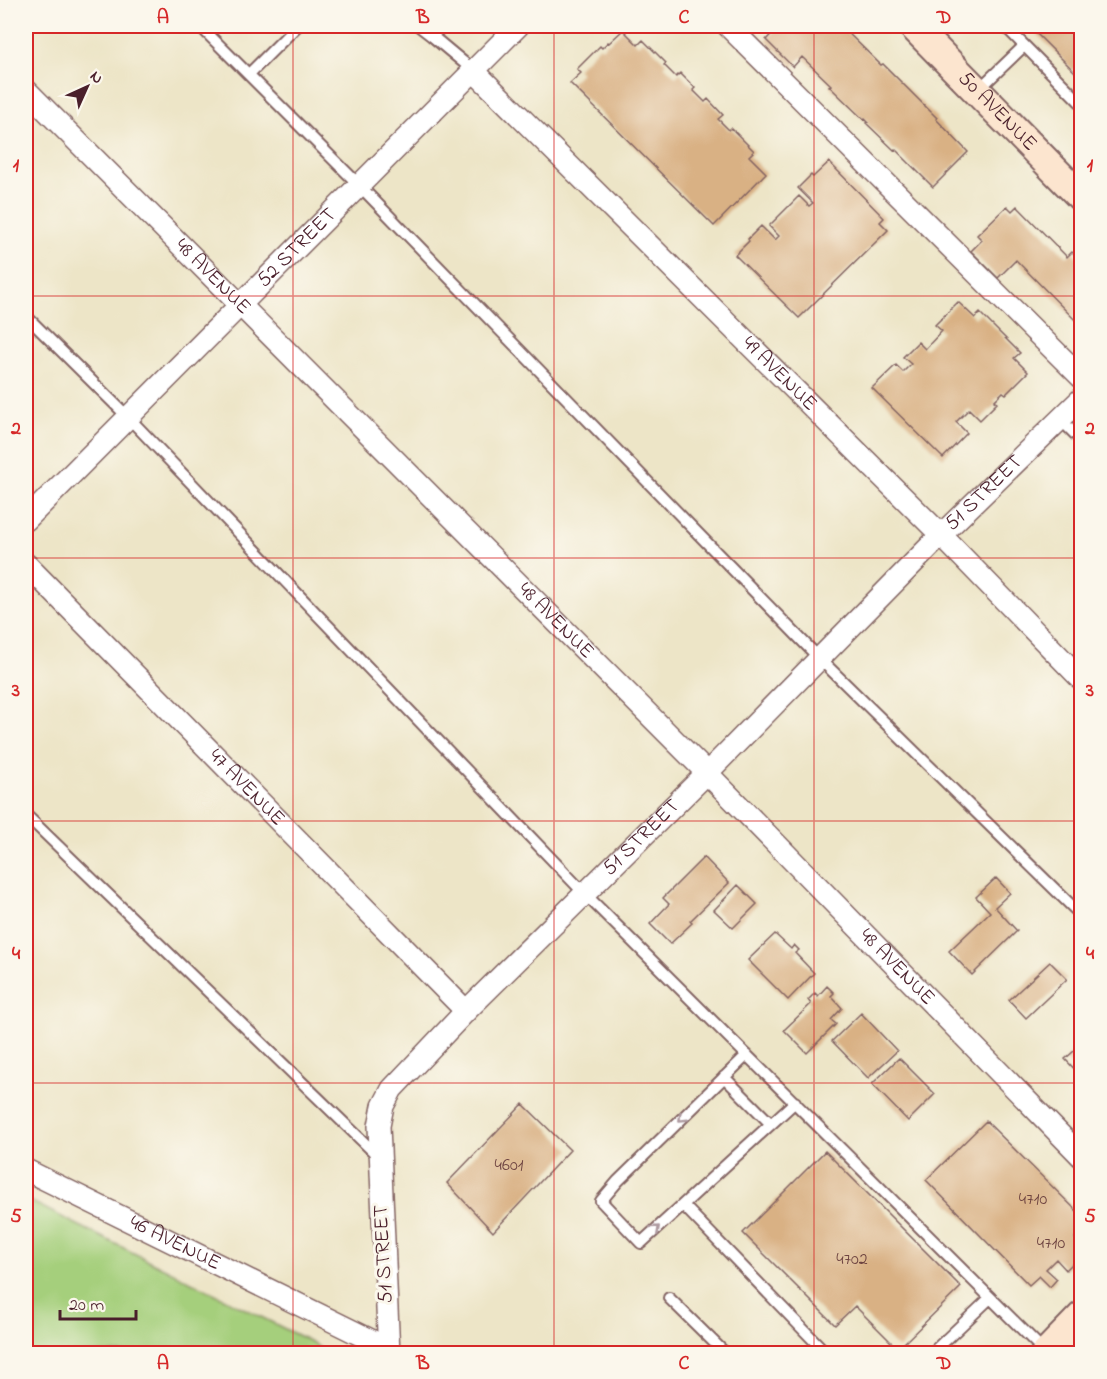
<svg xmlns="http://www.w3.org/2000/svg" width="1107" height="1379" viewBox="0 0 1107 1379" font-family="'Indie Flower',sans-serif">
	<rect width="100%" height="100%" fill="#fbf7ec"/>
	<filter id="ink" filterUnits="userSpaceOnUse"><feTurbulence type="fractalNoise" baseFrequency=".0167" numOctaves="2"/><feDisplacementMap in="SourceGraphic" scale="12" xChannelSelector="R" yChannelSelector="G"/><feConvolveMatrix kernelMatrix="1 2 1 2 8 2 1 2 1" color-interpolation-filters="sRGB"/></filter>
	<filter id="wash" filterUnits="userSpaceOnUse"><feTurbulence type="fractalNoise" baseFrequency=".008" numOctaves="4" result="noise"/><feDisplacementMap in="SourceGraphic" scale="24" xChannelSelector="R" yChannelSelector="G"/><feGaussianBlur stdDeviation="1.35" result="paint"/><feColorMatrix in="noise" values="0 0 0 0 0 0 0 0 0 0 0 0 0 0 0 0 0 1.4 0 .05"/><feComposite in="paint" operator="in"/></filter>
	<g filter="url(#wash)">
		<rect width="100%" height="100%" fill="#ede5c7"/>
		<!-- green -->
		<path fill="#a5cf7b" stroke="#787753" stroke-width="1.5" d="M26,1199L313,1343L326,1353H26Z"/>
		<g id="blocks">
			<!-- building -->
			<path fill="#d9b184" d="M775,26H841L881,65L883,64L937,118L936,119L968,152L933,187L895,149L894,150L866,123L868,122L865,119L864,120L829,86L831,85L802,57L793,67L766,40L777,28Z
				M1029,26H1082V79Z
				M623,30L638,45L643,40L666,63L664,65L676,77L680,73L695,88L693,90L705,102L708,99L723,115L718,119L729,130L731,128L754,151L749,156L766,173L714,226L570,83L581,73L577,69L600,46L602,48L608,42L609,43Z
				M829,162L884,218L880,222L888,230L799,318L735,255L749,241L748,239L761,226L775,240L779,236L769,226L799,196L809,206L813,203L798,188L811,175L813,177Z
				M1007,206L1012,211L1017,206L1067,257L1072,252L1082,261V327L1016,260L998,278L971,251L982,240L977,235Z
				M958,302L975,318L980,313L1020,353L1014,358L1028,372L1006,394L1003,392L994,401L997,403L980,420L969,409L956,422L967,433L943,458L872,388L896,365L903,372L911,364L903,357L918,342L925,349L942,331L935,325Z
				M704,857L729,883L690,921L692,923L670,944L650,924L669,904L663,898Z
				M996,878L1010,893L995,907L1017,931L972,975L949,951L990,912L976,897Z
				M738,885L757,904L733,928L714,910Z
				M775,934L791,949L794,945L799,950L795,953L814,973L788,1000L748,960Z
				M1050,962L1067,979L1026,1018L1009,1000Z
				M827,986L834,993L831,996L842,1008L831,1020L836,1024L807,1053L784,1030L811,1004L808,1000L815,993L818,996Z
				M861,1013L897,1051L868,1078L832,1041Z
				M1082,1044V1077L1065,1059Z
				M899,1058L935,1094L908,1121L872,1084Z
				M523,1104L570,1150L493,1232L447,1183Z
				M986,1121L1082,1216V1231L1075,1238L1082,1244V1254L1066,1270L1056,1259L1046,1269L1057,1279L1050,1287L1039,1276L1029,1285L926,1180Z
				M825,1151L961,1287L898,1349L855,1306L835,1325L743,1233Z"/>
		</g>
	</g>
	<g filter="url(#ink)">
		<use href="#blocks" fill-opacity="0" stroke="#836462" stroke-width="1.5"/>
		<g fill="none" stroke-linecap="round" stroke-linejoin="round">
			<!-- lane casing -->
			<g stroke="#836462" stroke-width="14">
				<path id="lane" d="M200,26L359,185L819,658L1082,916
					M419,26L432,36
					M442,26L432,36L474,71
					M1005,26L1082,104
					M249,74L297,26
					M977,91L1024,46
					M26,316L128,417L584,893L1045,1352
					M1060,419L1082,441
					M26,815L379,1157
					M724,1077L771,1124L641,1243L601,1201L618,1181L747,1055
					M771,1124L795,1102
					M683,1205L827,1354
					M669,1298L726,1354
					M931,1354L990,1298"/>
			</g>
			<!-- street casing -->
			<g stroke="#836462" stroke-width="24">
				<g id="street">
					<path d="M728,26L1082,378"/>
					<path id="s1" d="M474,71L941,535L1082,680"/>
					<path id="s2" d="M26,90L707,773L1082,1157"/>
					<path id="s3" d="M26,520L518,26"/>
					<path id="s4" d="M26,564L466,1011"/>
					<path id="s5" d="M26,1170L389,1349"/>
					<path id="s6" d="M389,1354L379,1126L383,1106L392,1089L466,1011L707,773L941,535L1082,398"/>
				</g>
			</g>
			<!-- secondary casing -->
			<g stroke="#836462" stroke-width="32">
				<g id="secondary">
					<path id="s7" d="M913,26L1082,198"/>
					<path d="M1045,1354L1082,1316"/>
					<path d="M1081,1354L1082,1353"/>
				</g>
			</g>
			<!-- lane -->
			<use href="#lane" stroke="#fff" stroke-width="10"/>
			<!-- street -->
			<use href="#street" stroke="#fff" stroke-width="21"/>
			<!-- secondary -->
			<use href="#secondary" stroke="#fce5cf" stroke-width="28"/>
		</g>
		<!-- one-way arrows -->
		<defs><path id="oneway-chevron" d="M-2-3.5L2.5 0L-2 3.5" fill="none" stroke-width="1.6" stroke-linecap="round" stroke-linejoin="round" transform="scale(1.5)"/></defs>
		<g stroke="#ae9aa0">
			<use href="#oneway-chevron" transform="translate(682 1118) rotate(136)"/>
			<use href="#oneway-chevron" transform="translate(656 1229) rotate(-42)"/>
		</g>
	</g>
	<!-- grid -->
	<path fill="none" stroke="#d62828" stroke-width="1.5" stroke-opacity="0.55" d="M293,26V1354M554,26V1354M814,26V1354M26,296H1082M26,558H1082M26,821H1082M26,1083H1082"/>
	<g text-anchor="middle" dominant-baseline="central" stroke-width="6" stroke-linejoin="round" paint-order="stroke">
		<!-- number labels -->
		<g font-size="18" fill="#6e4441">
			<text x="509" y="1166">4601</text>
			<text x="1033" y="1200">4710</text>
			<text x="1051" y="1244">4710</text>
			<text x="852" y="1260">4702</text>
		</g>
		<!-- street labels -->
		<g font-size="21" fill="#4a1f2b" stroke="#fbf7ec">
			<text stroke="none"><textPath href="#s7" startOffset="120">50 AVENUE</textPath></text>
			<text stroke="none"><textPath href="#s3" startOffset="384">52 STREET</textPath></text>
			<text stroke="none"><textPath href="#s2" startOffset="264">48 AVENUE</textPath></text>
			<text stroke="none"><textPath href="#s1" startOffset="430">49 AVENUE</textPath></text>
			<text stroke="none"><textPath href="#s6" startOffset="1108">51 STREET</textPath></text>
			<text stroke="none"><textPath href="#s2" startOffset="750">48 AVENUE</textPath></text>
			<text stroke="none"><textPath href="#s4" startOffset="314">47 AVENUE</textPath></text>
			<text stroke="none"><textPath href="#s6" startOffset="622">51 STREET</textPath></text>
			<text stroke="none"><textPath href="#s2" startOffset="1236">48 AVENUE</textPath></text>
			<text stroke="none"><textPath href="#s5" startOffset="166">46 AVENUE</textPath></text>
			<text transform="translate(384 1254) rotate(-93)">51 STREET</text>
		</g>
	</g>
	<!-- margin -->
	<rect width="1107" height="1379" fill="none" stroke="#fbf7ec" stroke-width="66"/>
	<!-- north arrow -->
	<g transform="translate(87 87) rotate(45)" stroke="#fbf7ec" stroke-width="4.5" paint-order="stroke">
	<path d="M0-4.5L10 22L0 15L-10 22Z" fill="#4a1f2b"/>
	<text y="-9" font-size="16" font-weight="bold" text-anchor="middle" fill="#4a1f2b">N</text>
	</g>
	<!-- scale -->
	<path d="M60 1310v9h76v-9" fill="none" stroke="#4a1f2b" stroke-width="3"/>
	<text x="69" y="1310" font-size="18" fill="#4a1f2b" stroke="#fbf7ec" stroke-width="4.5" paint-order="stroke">20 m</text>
	<rect x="33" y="33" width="1041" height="1313" fill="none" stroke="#d62828" stroke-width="2"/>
	<g font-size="20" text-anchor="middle" font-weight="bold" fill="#d62828">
		<text x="163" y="23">A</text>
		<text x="423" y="23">B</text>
		<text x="684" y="23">C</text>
		<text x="944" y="23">D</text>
		<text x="16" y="171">1</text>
		<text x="1090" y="171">1</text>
		<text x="16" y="434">2</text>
		<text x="1090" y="434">2</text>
		<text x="16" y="696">3</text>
		<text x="1090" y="696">3</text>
		<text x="16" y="959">4</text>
		<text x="1090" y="959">4</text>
		<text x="16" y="1222">5</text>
		<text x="1090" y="1222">5</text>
		<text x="163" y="1369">A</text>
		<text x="423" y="1369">B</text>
		<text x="684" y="1369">C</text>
		<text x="944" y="1369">D</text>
	</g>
</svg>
